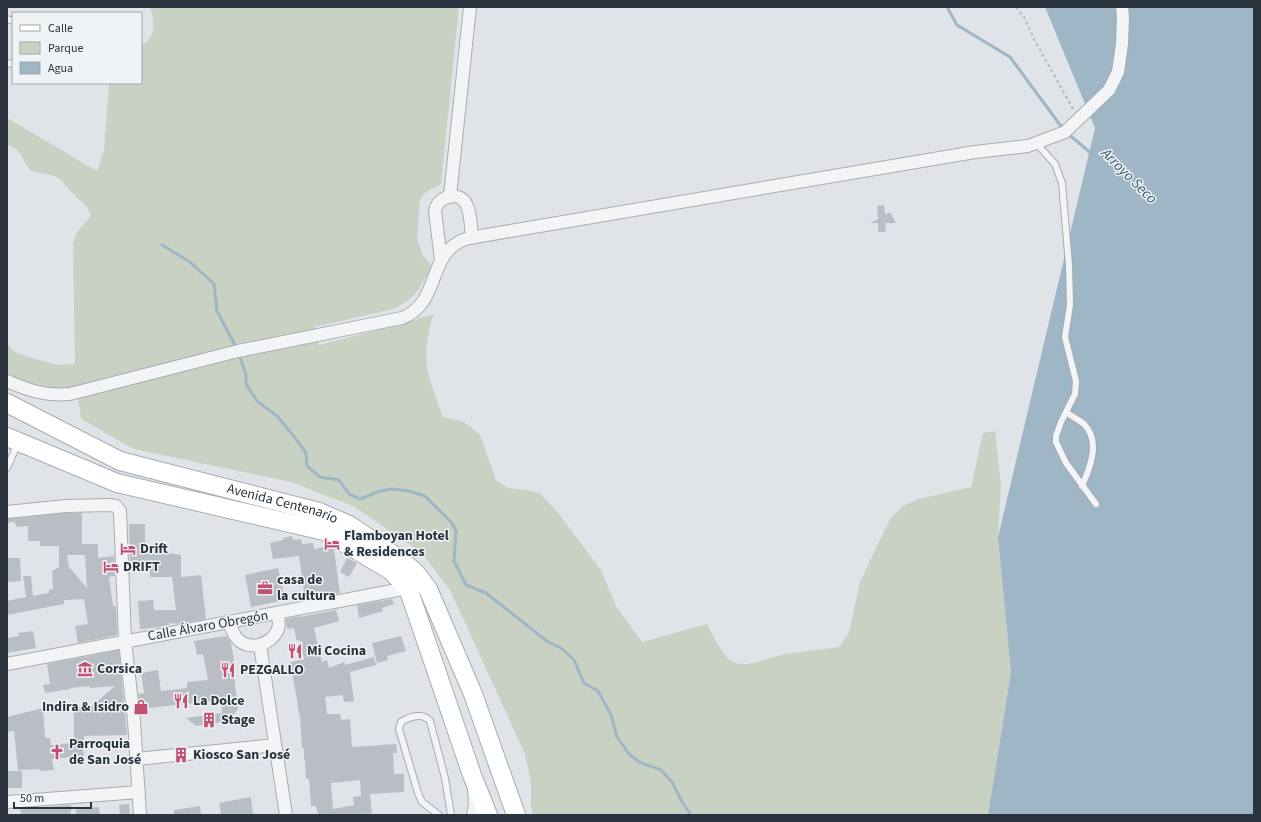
<svg xmlns="http://www.w3.org/2000/svg" width="1261" height="822" viewBox="0 0 1261 822" font-family="'Source Sans 3',sans-serif">
	<rect width="100%" height="100%" fill="#e0e4e8"/>
	<!-- green -->
	<path fill="#c8d1c2" d="M150,7H459L441,184L426,192L420,200L417,239L423,256L432,266C419,289 415,301 389,310L314,327L319,345L409,322L433,314C428,334 423,356 429,376C433,390 438,404 443,417L464,422L480,435L496,480L508,488L526,490L540,493L559,514L601,570L616,606L642,642L707,624C713,634 723,660 736,663C750,667 767,658 781,655C800,651 820,650 839,647L849,633L860,582L890,519L903,506L919,499L971,487L983,433L995,431L1001,485L998,537L1011,671L988,815H533L531,806V783L525,754L450,590L422,553L353,506L291,482L134,449L81,419L76,386C70,387 64,389 58,389C40,390 22,381 7,374V343L13,351L28,357L58,365L75,364L73,243L77,232L91,216L87,207L66,187L62,180L55,176L31,171C23,162 21,147 7,145V118L97,171L104,150L109,83H141V46C157,36 155,23 150,7Z"/>
	<!-- water -->
	<path fill="#9eb6c5" d="M1045,7H1254V815H988L1011,672L998,537L1095,128Z"/>
	<g fill="none" stroke-linecap="round" stroke-linejoin="round">
		<!-- stream -->
		<path stroke="#9eb6c5" stroke-width="3" d="M947,7L957,25L1010,57L1063,129
			M1067,133L1092,154
			M162,245L190,262L214,284L217,311L237,349
			M239,354L246,375V384L257,401L277,416L296,439L306,453L307,466L320,477L339,480L349,494L360,499L380,491L392,489L409,491L425,496L452,523L456,531L454,561L466,585L486,593L548,642L561,648L574,660L584,683L598,691L611,715L617,737L629,754L639,762L661,770L672,782L682,802L691,815"/>
	</g>
	<!-- building -->
	<path fill="#b8bec4" fill-rule="evenodd" d="M884,205L885,215L890,212L896,223H885L886,232H878V223H870L878,219L877,206Z
		M66,513H82V544H98V558L114,556L115,576L109,577L113,606H116L117,635L78,643L75,626L88,624L84,599L64,600V604L7,615V601L26,597L23,576H31L33,596L49,593V590L53,589L52,571L59,567V546H40V541H28V526L16,527L15,522L7,523V519ZM67,555H85L87,588L69,567Z
		M129,524H145V549L181,555V577L201,575L206,619L180,624L169,623V626L140,629L138,601L153,600L154,610H176L172,577H150V563H130Z
		M292,536L293,540L301,539L302,544L313,543L314,549L329,546L334,549L340,593L305,599L299,556L273,559L270,543L283,540V538Z
		M7,558H20L21,581L7,582Z
		M347,558L357,563L349,577L340,572Z
		M278,568L285,600L251,607L245,575Z
		M392,599L394,604L382,608L383,611L359,618L357,605Z
		M336,610L339,621L314,628L322,662L327,660L329,668L344,662L345,665L374,657L376,665L350,672L354,701L344,702L343,695L325,697L327,714H340L341,720L350,719L352,747L396,744L397,753H393L394,774H404V792L370,794L372,813L354,815H318L316,806H311L309,779H306L305,760H304V748H302L300,715H299L297,700L290,662L304,659L300,640L297,641L294,628L287,629L286,619L300,616V617ZM360,780L361,796L353,797L354,805L333,809L331,783Z
		M33,631L36,648L7,653V638L19,636L18,633Z
		M226,636L231,643L235,665H233L238,709L229,721L196,726L186,718L222,713L221,700L140,709L138,694L144,693L141,673L158,670L161,691L187,688V682L208,680L203,654L197,655L194,641Z
		M401,636L406,651L387,656L388,660L377,663L372,643Z
		M119,650L127,735L84,736V741H82L84,756L52,759L54,770L40,771V769L18,770L14,731L7,732V717L43,708L45,738H50L51,745L74,743V708L91,707L115,686L90,688V686L70,688V689L45,693L43,685L50,684L47,664Z
		M7,771H22V788H7Z
		M251,797L253,815H221L219,803Z
		M129,804L130,815H120L119,805Z
		M71,805V815H21L20,809Z
		M200,806L201,815H174V810Z
		M99,807L100,815H76V809Z"/>
	<g fill="none" stroke-linecap="round" stroke-linejoin="round">
		<!-- lane casing -->
		<g stroke="#a6acb2" stroke-width="8">
			<path id="lane" d="M7,19L13,21
				M7,64L13,63
				M1036,143L1055,164L1062,183L1069,265L1070,305L1065,337L1076,381L1075,394L1061,422L1056,436V442L1066,463L1096,504
				M1066,412C1071,416 1079,420 1084,424C1101,441 1090,468 1082,486
				M7,468L18,443
				M439,815L422,802L418,793L399,729L401,722C409,717 422,712 430,721L445,778L451,815"/>
		</g>
		<!-- street casing -->
		<g stroke="#a6acb2" stroke-width="14">
			<path id="street" d="M450,196L470,7
				M441,260L435,211C438,195 461,190 467,206C471,215 471,228 472,238
				M7,381C30,391 45,396 70,394L238,351L402,318C443,302 425,250 469,238L975,152L1028,146L1065,132L1109,90L1118,72L1122,44L1123,17L1122,7
				M7,512L66,506L110,505L116,506L120,511L125,641L134,721L140,815
				M229,623C231,628 233,633 236,637C247,652 271,646 278,629C280,624 278,619 278,614
				M260,645L286,815
				M7,664L408,588
				M137,759L275,745
				M7,802L139,792
				M473,815L475,805L474,790"/>
		</g>
		<!-- secondary casing -->
		<g stroke="#a6acb2" stroke-width="20">
			<g id="secondary">
				<path id="s1" d="M7,403L120,461L319,512L349,525L401,560L415,572L428,589L473,694L516,815"/>
				<path d="M7,437L117,483L324,531L390,570L408,588L472,775L488,815"/>
			</g>
		</g>
		<!-- path -->
		<path stroke="#b6babf" stroke-width="2" stroke-dasharray="3 3" stroke-linecap="butt" d="M1016,7L1024,17L1034,39L1073,109"/>
		<!-- lane -->
		<use href="#lane" stroke="#f2f4f6" stroke-width="6"/>
		<!-- street -->
		<use href="#street" stroke="#f2f4f6" stroke-width="12"/>
		<!-- secondary -->
		<use href="#secondary" stroke="#fff" stroke-width="18"/>
	</g>
	<!-- icons -->
	<defs>
		<g id="hotel-bare" transform="scale(1.2)"><path d="M-6-4.5h1.5V1H6V5H4.5V3h-9V5H-6ZM-4 0a1.8 1.8 0 1 1 3.6 0ZM.5 0V-2.5h3Q6-2.5 6 0Z" fill="#c34f72" stroke="#eff3f5" stroke-width="2.5" paint-order="stroke"/></g>
		<g id="office-bare" transform="scale(1.2)"><path d="M-6-3h4V-5.5h4V-3h4V5H-6ZM-1-4.5V-3h2v-1.5ZM-6 0V1H6V0Z" fill="#c34f72" stroke="#eff3f5" stroke-width="2.5" paint-order="stroke"/></g>
		<g id="restaurant-bare" transform="scale(1.2)"><path d="M-5-6h1v4h1v-4h1v4h1v-4h1v5L-1.5 .5V6h-2V.5L-5-1ZM5-6V6H3V1.5H1.5Q1.5-4 5-6Z" fill="#c34f72" stroke="#eff3f5" stroke-width="2.5" paint-order="stroke"/></g>
		<g id="museum-bare" transform="scale(1.2)"><path d="M0-6L6-3V-2H-6V-3ZM-5-1h2V3h-2ZM-1-1h2V3h-2ZM3-1h2V3H3ZM-6 4H6V6H-6Z" fill="#c34f72" stroke="#eff3f5" stroke-width="2.5" paint-order="stroke"/></g>
		<g id="shop-bare" transform="scale(1.2)"><path d="M-5-2.5h2.3a2.7 3.5 0 0 1 5.4 0H5L5.5 6h-11ZM-1.5-2.5h3a1.5 2.3 0 0 0-3 0Z" fill="#c34f72" stroke="#eff3f5" stroke-width="2.5" paint-order="stroke"/></g>
		<g id="building-bare" transform="scale(1.2)"><path d="M-4-6H4V6H1V3H-1V6H-4ZM-2.5-4.3h1.7v1.8h-1.7ZM.8-4.3h1.7v1.8H.8ZM-2.5-1h1.7V.8h-1.7ZM.8-1h1.7V.8H.8Z" fill="#c34f72" stroke="#eff3f5" stroke-width="2.5" paint-order="stroke"/></g>
		<g id="church-bare" transform="scale(1.2)"><path d="M-1.2-6h2.4v3.5h3.3v2.4h-3.3V6h-2.4V-.1h-3.3v-2.4h3.3Z" fill="#c34f72" stroke="#eff3f5" stroke-width="2.5" paint-order="stroke"/></g>
	</defs>
	<g fill-rule="evenodd">
		<use href="#hotel-bare" x="332" y="544"/>
		<use href="#hotel-bare" x="128" y="549"/>
		<use href="#hotel-bare" x="111" y="567"/>
		<use href="#office-bare" x="265" y="588"/>
		<use href="#restaurant-bare" x="295" y="651"/>
		<use href="#museum-bare" x="85" y="669"/>
		<use href="#restaurant-bare" x="228" y="670"/>
		<use href="#restaurant-bare" x="181" y="701"/>
		<use href="#shop-bare" x="141" y="707"/>
		<use href="#building-bare" x="209" y="720"/>
		<use href="#church-bare" x="57" y="752"/>
		<use href="#building-bare" x="181" y="755"/>
	</g>
	<g text-anchor="middle" dominant-baseline="central" stroke-width="3" stroke-linejoin="round" paint-order="stroke">
		<!-- street labels -->
		<g font-size="14" fill="#2a343e" stroke="#eff3f5">
			<text stroke="none"><textPath href="#s1" startOffset="295">Avenida Centenario</textPath></text>
			<text transform="translate(208 626) rotate(-10)">Calle Álvaro Obregón</text>
		</g>
		<!-- poi labels -->
		<g font-size="14" font-weight="bold" fill="#2a343e" stroke="#eff3f5" text-anchor="start">
			<text x="344" y="536">Flamboyan Hotel<tspan x="344" dy="16">&amp; Residences</tspan></text>
			<text x="140" y="549">Drift</text>
			<text x="123" y="567">DRIFT</text>
			<text x="277" y="580">casa de<tspan x="277" dy="16">la cultura</tspan></text>
			<text x="307" y="651">Mi Cocina</text>
			<text x="97" y="669">Corsica</text>
			<text x="240" y="670">PEZGALLO</text>
			<text x="193" y="701">La Dolce</text>
			<text x="129" y="707" text-anchor="end">Indira &amp; Isidro</text>
			<text x="221" y="720">Stage</text>
			<text x="69" y="744">Parroquia<tspan x="69" dy="16">de San José</tspan></text>
			<text x="193" y="755">Kiosco San José</text>
		</g>
		<!-- water labels -->
		<g font-size="15" font-style="italic" fill="#37586e" stroke="#eff3f5">
			<text transform="translate(1129 176) rotate(45)">Arroyo Seco</text>
		</g>
	</g>
	<!-- border -->
	<rect width="1261" height="822" fill="none" stroke="#2a343e" stroke-width="16"/>
	<!-- legend -->
	<rect x="12" y="12" width="130" height="72" fill="#eff3f5" stroke="#a0a7ac"/>
	<rect x="20" y="25" width="20" height="6" fill="#ffffff" stroke="#a0a7ac"/>
	<text x="48" y="32" font-size="12" fill="#2a343e">Calle</text>
	<rect x="20" y="42" width="20" height="12" fill="#c8d1c2" stroke="#a0a7ac"/>
	<text x="48" y="52" font-size="12" fill="#2a343e">Parque</text>
	<rect x="20" y="62" width="20" height="12" fill="#9eb6c5" stroke="#a0a7ac"/>
	<text x="48" y="72" font-size="12" fill="#2a343e">Agua</text>
	<!-- scale -->
	<path d="M14 802v6h77v-6" fill="none" stroke="#2a343e" stroke-width="2"/>
	<text x="20" y="802" font-size="12" fill="#2a343e" stroke="#eff3f5" stroke-width="3" paint-order="stroke">50 m</text>
</svg>
